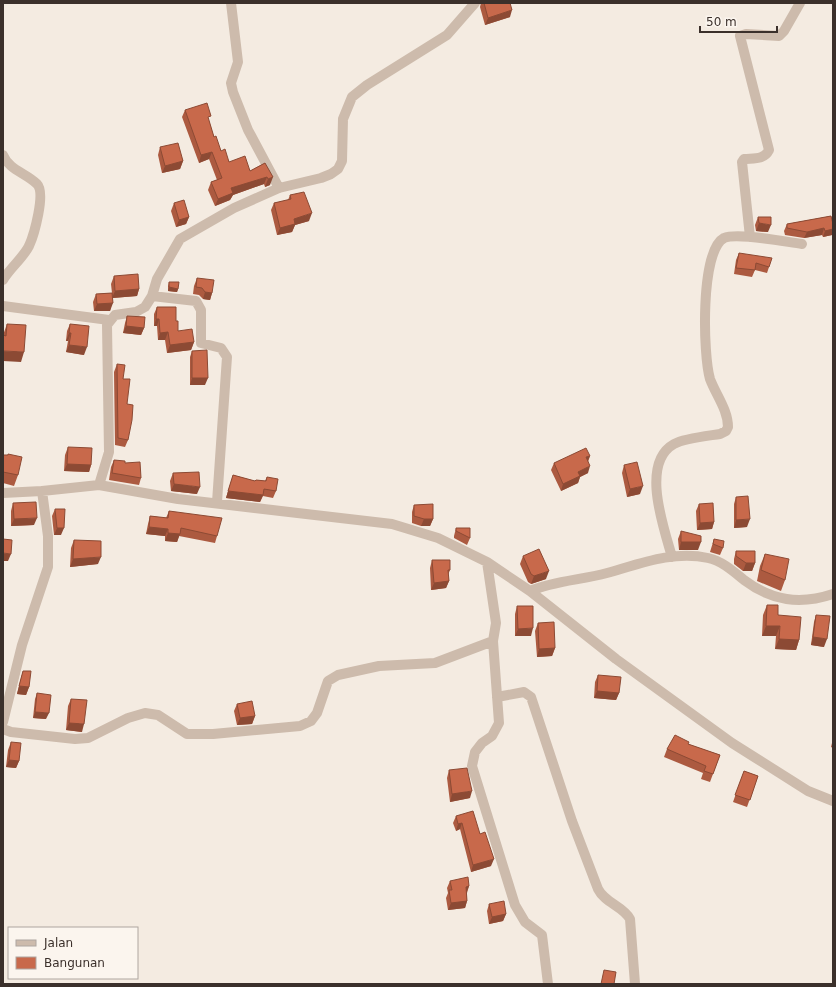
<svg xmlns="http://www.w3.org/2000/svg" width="836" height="987" viewBox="0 0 836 987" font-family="'DejaVu Sans',sans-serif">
	<rect width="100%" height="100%" fill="#f4ebe1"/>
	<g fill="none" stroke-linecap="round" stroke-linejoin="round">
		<!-- minor -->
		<path stroke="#cdbbac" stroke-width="10" d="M231,3L238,62L231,83L233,92L248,130L279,188
			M3,155C9,170 26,173 37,184C46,193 34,235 29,246C23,258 10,268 3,280
			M750,237L742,162L744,159C754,158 764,160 769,150L740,36L746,34L779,36L784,31L800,3
			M152,296L196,301L201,310V343L221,348L227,357L217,502
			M3,306L109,320
			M99,485L109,452L107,325L115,315L136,312L145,307L152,296L157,279L180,239L234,208L279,188L321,178L331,174L338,169L342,161L343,119L352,97L367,85L447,35L475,3
			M3,493L42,491L99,485L178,499L392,524L438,538L487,562L530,591C554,581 581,580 607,573C639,564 674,550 708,558C722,561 733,571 744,580C772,601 800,605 833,594
			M672,557C664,528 640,463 674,444C685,438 707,436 720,434L726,431L728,427C728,410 716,395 710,379C703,355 700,251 724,238C737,232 786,242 802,244
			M487,562L496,623L493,641L499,723L492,736L482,743L475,752L472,766L515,905L525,922L542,935L548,984
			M530,591L616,659L732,743L808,791L833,801
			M497,697L524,692L531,697L572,821L598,889C605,903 623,906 630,919L635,984
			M3,722L22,645L48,567V536L42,491
			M3,729L11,732L75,739L88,738L128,718L145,713L158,715L187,734H213L300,726L311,721L317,713L328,681L338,675L379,666L435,663L493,641"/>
	</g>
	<!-- wall -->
	<path fill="#ac5a40" d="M481,3H510V17L485,25L480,7Z
		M185,110L209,121L214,137L221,151L229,162L250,171L265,163L270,185L265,187L264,184L233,195L230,200L215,206L208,190L211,182L217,180L209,159L199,163L182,117Z
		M160,147L183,161L180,169L162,173L158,155Z
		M290,195L309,221L295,225L292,232L277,235L271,210L274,203L288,200Z
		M174,203L189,217L186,224L176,227L171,211Z
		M831,216L832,235L823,237L822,235L804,238L785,235L784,231L787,224Z
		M758,217L768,232L756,231L755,225Z
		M739,253L769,267L767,273L755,270L752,277L734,274L736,260Z
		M114,276L139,289L137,296L113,298L110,311H94L93,302L96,294L112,293L111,284Z
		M197,278L212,293L210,300L203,299L199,295L193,294L194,286Z
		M169,282L178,289L177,292L168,291V286Z
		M157,307L176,321L178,331L194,342L191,350L167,353L165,340H158L157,326H154V314Z
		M127,316L144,328L141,335L123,333L125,323Z
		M7,324L21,362L3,335Z
		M70,324L84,355L66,352L68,341H66L67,331Z
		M192,351L205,385H190V357Z
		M117,364L123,379L127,404L128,440L125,447L115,445L114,372Z
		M68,447L91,465L89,472L64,471L65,455Z
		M3,455L18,475L14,486L3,483Z
		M590,456L588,462V473L580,477L578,483L561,491L551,470L554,463Z
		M114,460L125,463L141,478L139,485L109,480L111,467Z
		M624,465L640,494L627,497L622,473Z
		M173,473L197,494L171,491L170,481Z
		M233,475L255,481L256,480L265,481L267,477L276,491L273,498L263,496L260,502L226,498Z
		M736,497L747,527L734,528V504Z
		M13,503L34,525L11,526V511Z
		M699,504L714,522L712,529L697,530L696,511Z
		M414,505L433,519L430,526H421L412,523V512Z
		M55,509L61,535H54L52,516Z
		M169,511L217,536L215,543L179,536L177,542L165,541V536L146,534L148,524L150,516L166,518Z
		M456,528L470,538L467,545L454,538V536Z
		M681,531L698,550H679L678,539Z
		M714,539L723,548L720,555L710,552Z
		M74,540L98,564L70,567L71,548Z
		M736,551L755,563L752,571H743L734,564V559Z
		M765,554L785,580L781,591L757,581L760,566Z
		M523,556L546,579L531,584L528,582L520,564Z
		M432,560L450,570L448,575L449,581L446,588L431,590L430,568Z
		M767,605L778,615L799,640L796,650L775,649L776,636H762L763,615Z
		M517,606L531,636H515V614Z
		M816,615L824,647L811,645L814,622Z
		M538,623L555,648L552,656L537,657L535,631Z
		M23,671L29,687L26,695L17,694L21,678Z
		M598,675L619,693L616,700L594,698L595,682Z
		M37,693L46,719L33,718L35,699Z
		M71,699L82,732L66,730L68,706Z
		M237,704L255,716L252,724L237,725L234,711Z
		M833,739V748L831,747Z
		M11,742L19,761L16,768L6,767L8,750Z
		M688,744L720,755L710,782L701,779L703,773L664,757L667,749Z
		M449,770L470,798L450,802L447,778Z
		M744,771L758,776L747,807L733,802Z
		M456,816L480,834L491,866L471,872L460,829L456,831L453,823Z
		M450,881L469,886L467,893V901L465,908L448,910L446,898L448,893L447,888Z
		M489,904L506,914L503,921L489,924L487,911Z"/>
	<!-- shaded-wall -->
	<path fill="#8c4a34" d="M512,10L510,17L485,25L488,18Z
		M212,152L209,159L199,163L201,155Z
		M183,161L180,169L162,173L165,166Z
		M267,177L264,184L233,195L230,200L215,206L218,199L231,188Z
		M273,177L270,185L265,187L268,179Z
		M312,213L309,221L295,225L292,232L277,235L280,228L294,219Z
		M189,217L186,224L176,227L179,220Z
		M759,223L771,225L768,232L756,231Z
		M824,228L822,235L804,238L807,232Z
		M833,229V232L832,235L823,237L825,231Z
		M169,287L178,289L177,292L168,291Z
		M139,289L137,296L112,298L115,291Z
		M205,292L212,293L210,300L203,299Z
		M113,303L110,311H94L97,304Z
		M156,319H159L157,326H154Z
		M126,326L144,328L141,335L123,333Z
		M168,332L165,340H158L160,333Z
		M69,333H71L68,341H66Z
		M194,342L191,350L167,353L170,345Z
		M69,345L87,347L84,355L66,352Z
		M3,351L24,352L21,362L3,361Z
		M192,378H208L205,385H190Z
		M590,456L587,462L586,457Z
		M67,464L91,465L89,472L64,471Z
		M590,466L588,473L580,477L578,483L561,491L563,484L578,472Z
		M174,484L200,487L197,494L171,491Z
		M643,486L640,494L627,497L630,489Z
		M228,491L263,495L260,502L226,498Z
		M37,518L34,525L11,526L14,519Z
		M424,519H433L430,526H421Z
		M750,519L747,527L734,528L736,520Z
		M714,522L712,529L697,530L700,523Z
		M149,527L168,529L165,536L146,534Z
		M57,528H64L61,535H54Z
		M168,533L180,534L177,542L165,541Z
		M681,542H701L698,550H679Z
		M3,553L11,554L8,561H3Z
		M101,557L98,564L70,567L73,559Z
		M746,563H755L752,571H743Z
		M549,571L546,579L531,584L534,576Z
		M449,581L446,588L431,590L434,583Z
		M766,626H780L776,636H762Z
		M533,628L531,636H515L518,629Z
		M813,637L827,639L824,647L811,645Z
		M779,639L799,640L796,650L775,649Z
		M555,648L552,656L537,657L539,649Z
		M19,686L29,687L26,695L17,694Z
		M597,691L619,693L616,700L594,698Z
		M35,712L49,713L46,719L33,718Z
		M255,716L252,724L237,725L240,718Z
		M69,723L84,724L82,732L66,730Z
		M9,760L19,761L16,768L6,767Z
		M472,791L470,798L450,802L452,794Z
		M462,823L460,829L456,831L458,824Z
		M494,859L491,866L471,872L473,865Z
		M469,886L466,894V887Z
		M467,901L465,908L448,910L451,903Z
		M506,914L503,921L489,924L492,917Z"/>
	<!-- building -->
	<path fill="#c8694b" stroke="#8c4a34" d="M484,3H510L512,10L488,18Z
		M207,103L211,116L208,117L214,137L216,136L221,151L225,149L229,162L245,156L250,171L265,163L273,177L268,179L267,177L231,188L233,193L218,199L211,182L222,178L212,152L201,155L185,110Z
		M178,143L183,161L165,166L160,147Z
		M304,192L312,213L294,219L295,224L280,228L274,203L291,199L290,195Z
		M184,200L189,217L179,220L174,203Z
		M831,216L833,224V229L825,231L824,228L807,232L787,228V224Z
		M758,217H771V225L759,223Z
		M739,253L772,258L769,267L756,263L755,270L736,268Z
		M138,274L139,289L115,291L114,276Z
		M197,278L214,280L212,293L205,292L202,288L196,287Z
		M169,282H179L178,289L169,287Z
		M112,293L113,303L97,304L96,294Z
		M157,307H176V321H178V331L192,329L194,342L170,345L168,332L160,333L159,319H156Z
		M127,316L145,317L144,328L126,326Z
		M7,324L26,325L24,352L3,351V335L6,336Z
		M70,324L89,326L87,347L69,345L71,333H69Z
		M207,350L208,378H192V351Z
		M117,364L125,365L123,379H130L127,404L133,405L132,420L128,440L118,438Z
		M68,447L92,448L91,465L67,464Z
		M586,448L590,456L586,457L590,466L578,472L580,476L563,484L554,463Z
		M8,454L22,457L18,475L3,472V455H8Z
		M114,460L125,461V463L140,462L141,478L112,473Z
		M637,462L643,486L630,489L624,465Z
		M199,472L200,487L174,484L173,473Z
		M233,475L255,481L256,480L266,481L267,477L278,479L276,491L264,489L263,495L228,491Z
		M748,496L750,519L736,520V497Z
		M36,502L37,518L14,519L13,503Z
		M713,503L714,522L700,523L699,504Z
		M433,504V519H424L414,516V505Z
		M55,509H65L64,528H57Z
		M169,511L222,518L217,536L181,528L180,534L168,533V529L149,527L150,516L168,518Z
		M456,528H470V538L456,531Z
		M681,531L701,536V542H681Z
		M3,539L12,540L11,554L3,553Z
		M714,539L724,541L723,548L713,544Z
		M74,540L101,541V557L73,559Z
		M539,549L549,571L534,576L531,574L523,556Z
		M736,551H755V563H746L736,556Z
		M765,554L789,559L785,580L761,570Z
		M432,560H450V570H448L449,581L434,583Z
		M767,605H778V615L801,617L799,640L779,639L780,626H766Z
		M517,606H533V628L518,629Z
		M816,615L830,616L827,639L813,637Z
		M554,622L555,648L539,649L538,623Z
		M23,671H31L29,687L19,686Z
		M598,675L621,677L619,693L597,691Z
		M37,693L51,695L49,713L35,712Z
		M71,699L87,700L84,724L69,723Z
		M252,701L255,716L240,718L237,704Z
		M675,735L689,742L688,744L720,755L713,774L704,771L706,766L667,749Z
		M11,742L21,743L19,761L9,760Z
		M467,768L472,791L452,794L449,770Z
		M744,771L758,776L750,800L735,795Z
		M473,811L480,834L485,832L494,859L473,865L462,823L458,824L456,816Z
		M468,877L469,886L466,887L467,901L451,903L449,890H452L450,881Z
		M504,901L506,914L492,917L489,904Z
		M604,970L616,972L614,984H601Z"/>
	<!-- border -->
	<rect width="836" height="987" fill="none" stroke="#3b302b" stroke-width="8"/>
	<!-- legend -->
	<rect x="8" y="927" width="130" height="52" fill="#fbf5ee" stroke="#aea6a0"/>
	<rect x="16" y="940" width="20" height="6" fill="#cdbbac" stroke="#aea6a0"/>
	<text x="44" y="947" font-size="12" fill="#3b302b">Jalan</text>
	<rect x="16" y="957" width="20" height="12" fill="#c8694b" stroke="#aea6a0"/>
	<text x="44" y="967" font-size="12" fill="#3b302b">Bangunan</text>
	<!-- scale -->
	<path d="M700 26v6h77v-6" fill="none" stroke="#3b302b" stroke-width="2"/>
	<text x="706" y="26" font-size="12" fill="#3b302b" stroke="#fbf5ee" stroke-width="3" paint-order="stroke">50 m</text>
</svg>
